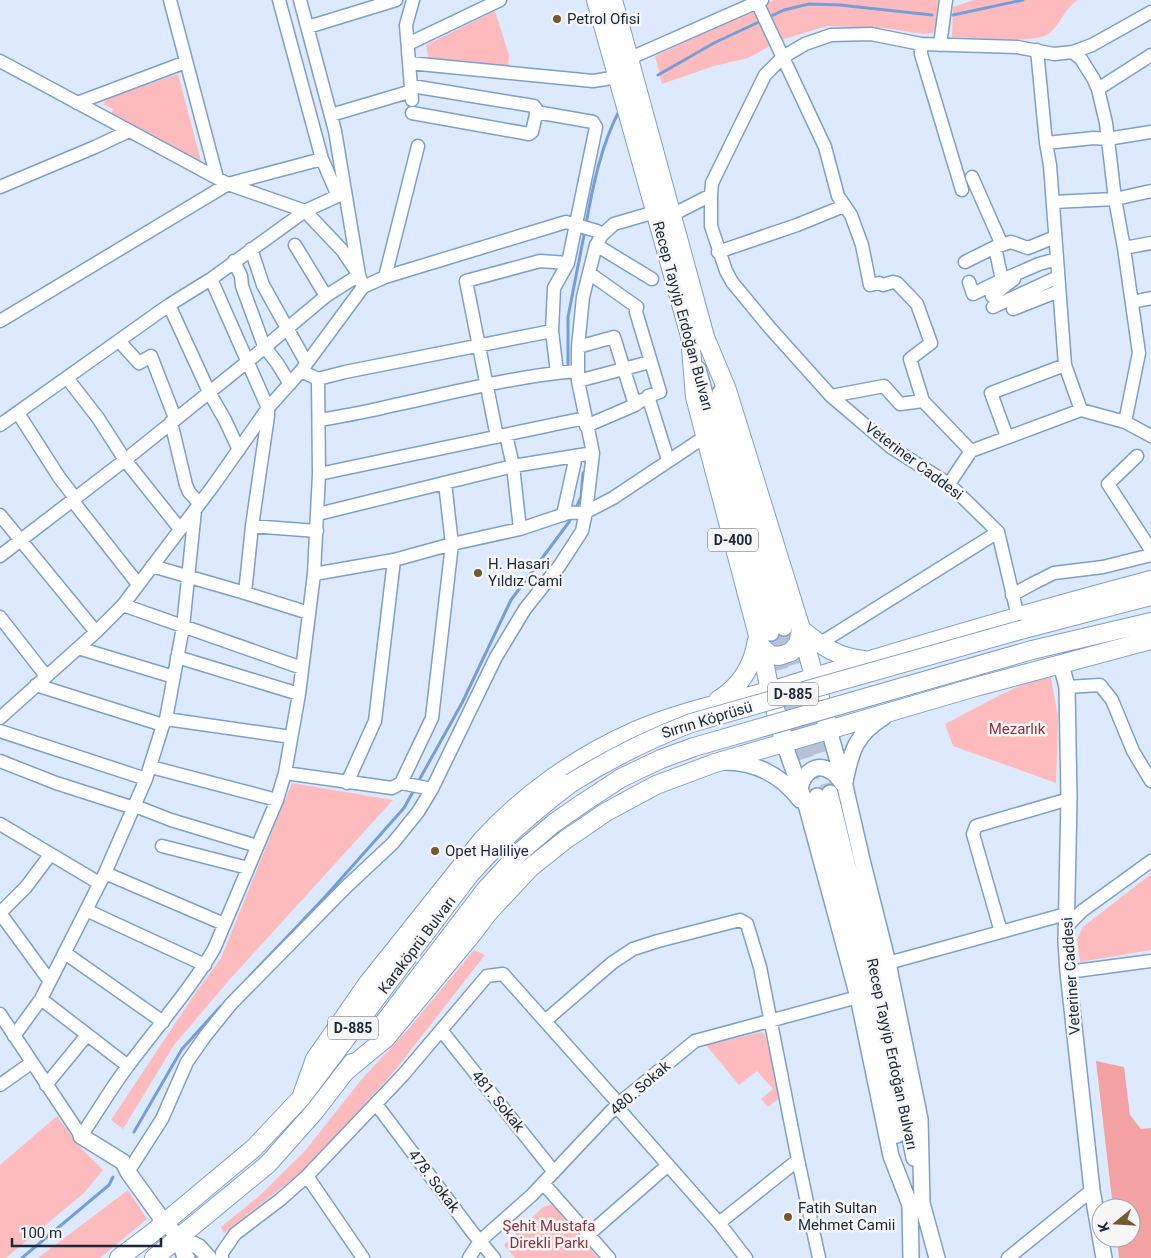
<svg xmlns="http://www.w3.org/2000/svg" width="1151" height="1258" viewBox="0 0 1151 1258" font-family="Roboto,sans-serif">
	<rect width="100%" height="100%" fill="#ddeafe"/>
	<!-- green -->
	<path fill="#fdbbbd" d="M774,0H938L936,25L933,33L924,34L884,28L827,26L781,40L748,58L714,66L662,84L655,56Z
		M974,0H1078C1065,8 1060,24 1050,33C1035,45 973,37 952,37L953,7Z
		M495,11L509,55L508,69L429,61L426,45Z
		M178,74L201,161L110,116L113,109L103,104L109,98Z
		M1050,672L1058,717L1056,783L953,746L945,724L1002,694Z
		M292,783L393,800L231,978L174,1045L123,1129L111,1120L192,998L221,958Z
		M1151,874V950L1080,962L1077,939L1083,927Z
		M474,950L485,955L396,1069L339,1133L300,1173L224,1233L221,1227L258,1197L304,1152L361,1080L410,1027Z
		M762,1032L765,1035L782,1096L768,1107L761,1099L773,1089L757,1071L739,1085L706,1045Z
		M57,1116L78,1145L103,1170L84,1193L6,1258H0V1165Z
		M128,1190L147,1219L100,1258H38Z
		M553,1204L598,1258H515L504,1245L543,1207Z"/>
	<!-- forest -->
	<path fill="#f3a2a4" d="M1096,1061L1124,1067L1130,1115L1141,1129L1151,1128V1258H1119L1117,1238H1131V1208H1113Z"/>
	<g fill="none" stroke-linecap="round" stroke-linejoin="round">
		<!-- stream -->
		<path stroke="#759ed8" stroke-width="3" d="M953,15L1023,0
			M767,18L784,10L809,4L840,5L932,15
			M658,75L714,43L761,21
			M586,224C593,185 601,146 619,111
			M568,365V317L585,230
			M575,510L581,497L583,473
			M418,782L462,703L511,600L569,522L572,516
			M250,976L324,898L404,808L414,790
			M134,1132L182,1049L221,1006
			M22,1258L109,1185L113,1177"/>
		<!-- major-tunnel -->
		<path stroke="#b6c3d7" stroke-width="15" stroke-dasharray="15 8" stroke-linecap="butt" d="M784,628L830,793
			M771,633L817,796"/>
		<!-- minor casing -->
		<g stroke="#7e9ecb" stroke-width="15">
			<path id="minor" d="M170,0L217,178
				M279,0L322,159L338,196
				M756,0L825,147L838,196L851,215L862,245L870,285L879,283L883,285L893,282L897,283L917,304L931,343L910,359L923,401L971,451
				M308,27L396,0
				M408,44L500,0
				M921,44V54L962,190
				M940,45L946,0
				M1037,50L1046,143L1050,165L1065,365L1081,410
				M628,59L762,0
				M0,61L228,184L305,211L342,250L359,275L326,296L247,362L125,460L0,556
				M409,63L593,81L618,77
				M1098,89L1151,55
				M412,100L406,25L413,0
				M77,103L186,62
				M536,112L593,122L596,127L568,263L554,288L552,331L557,373
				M412,113L529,134L532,132L537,110L534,106L412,86
				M331,115L412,91
				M1046,143L1094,138L1107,139L1151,132
				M972,177L1002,245
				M0,187L95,147L129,131
				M711,195V226L726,271L732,282L770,328L831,396L892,448L949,484L998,532L1018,617
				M1053,202L1115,199L1151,191
				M672,215L711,195L712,183L765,75L783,57L805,44L831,35L871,34L921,44L1017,47L1054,54L1073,52L1092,45L1151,12
				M295,245L326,296
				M596,245L652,279
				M995,247L1002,280L1039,264L1057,259
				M1124,248L1151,243
				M251,249L263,285L306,362
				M718,252L797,225L844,206
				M234,261L241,276L242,286L264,346L277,363L290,384
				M965,262L995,247L1011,242L1028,248L1055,237
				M589,273L637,307L636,312L660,392L648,396L668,460
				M385,277L418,146
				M211,279L268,408V416L252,526L245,593
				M969,282L973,294L1002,280
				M363,287L385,277L566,222L597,231L602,235
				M992,296L1014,279
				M1132,302L1151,298
				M169,305L209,392L225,420L239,450
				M993,307L1058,277
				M1013,309L1059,291
				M0,321L228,184L322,159
				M119,341L139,363L151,356L175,418
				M578,347L614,337L635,405
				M67,378L98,418L125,460L180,529
				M318,379L345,372L552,331
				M578,381L650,362
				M831,396L884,386L900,404L923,401
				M18,413L59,477L75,498
				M319,420C343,416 367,412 390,406C452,393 514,376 577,371
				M171,422L186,485L189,492L199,503
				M1125,422L1151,436
				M0,425L169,305L211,279L305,211L344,193
				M586,426L635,405L642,400
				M506,435L513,466L520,529
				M497,437L466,281L540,261L568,263
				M1007,437L991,393L1065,365
				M1137,456L1108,484L1151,550
				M319,474L585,418
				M949,484L971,451L1081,410L1125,422L1139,353L1124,248L1115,199L1106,123L1098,89L1093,78L1081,59L1073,52
				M72,500L138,584
				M318,514L513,466L593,453
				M0,515L96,632
				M563,515L576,456
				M252,526L317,531
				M152,566L245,593L309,613
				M314,574L394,560L452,544L520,529L568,513L586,512L613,498L706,436
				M1012,595L1032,584L1054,573L1103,567L1151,555
				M123,605L302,668
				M0,617L46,676
				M819,644L998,532
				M78,648L174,677
				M177,657L299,694
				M36,685L163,725
				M1067,687L1100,685L1112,700L1133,751L1151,781
				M0,718L96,632L123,605L213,486L268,408L301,371L363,287L359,275L335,131L300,0
				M166,719L291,737
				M0,731L146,779
				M0,761L56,783L134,808
				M151,767L277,800
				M285,773L392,788L401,783L432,718L452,544L445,483
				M347,783L375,721L394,560
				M401,783L432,789
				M135,806L171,820L257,846
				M0,824L99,883
				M162,846L248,868
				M105,873L224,924
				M86,910L205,965
				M0,913L49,980
				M0,913L26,887L50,855
				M1066,927L1082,911L1151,861
				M1001,932L973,834L976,826L1069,799
				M65,953L163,1022
				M888,963L1066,914
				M1068,972L1151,961
				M41,999L128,1066
				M0,1014L81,1136C97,1113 111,1088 128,1066C157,1027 189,991 214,949L277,800L285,773L299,694L314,574L319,474L318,379L301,371
				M545,1021L612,963L633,949L658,941L740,920L747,924L760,967L798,1160L819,1258
				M441,1030L554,1172
				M14,1036L41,999L105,873L146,779L163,725L166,719L183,627L195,510
				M0,1085L31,1063
				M46,1085L87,1035
				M376,1104L473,1233L494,1258
				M616,1106L719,1223L746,1258
				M128,1172L162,1119L187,1062L206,1035L231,1004L346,887L393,843L418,812L432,789L496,657L525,609L560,565L582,531L586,512L593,453L578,381V347L583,297L596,245L602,235L614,224L655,212
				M307,1176L363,1258
				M543,1183L609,1258
				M719,1223L798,1160
				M588,1235L668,1165
				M222,1258V1253L235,1234L281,1199L307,1176L403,1075L487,976L503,974L619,1104
				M469,1258L480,1241L532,1195L616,1106L695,1041L858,997
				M1008,1258L1092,1190"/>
		</g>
		<!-- major casing -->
		<g stroke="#7e9ecb" stroke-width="18">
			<path id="major" d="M698,369L771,633
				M720,393L784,628
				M1061,664L1067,687L1069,799L1066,941L1068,972L1092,1190L1104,1258
				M829,730L845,786L862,860L888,963L920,1119L922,1203L937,1258
				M784,743L807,808L858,997L891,1156L910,1205L911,1258
				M724,762C755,762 781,775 800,800
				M845,782C851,751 856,734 884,717
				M800,789C803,773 816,761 832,772C837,775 840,781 844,785
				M830,793L847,863L882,989L914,1158
				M817,796L884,1061L897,1135
				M81,1136L123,1162L128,1172L164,1222L179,1237L199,1247L209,1258
				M179,1237L184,1255L187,1258"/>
		</g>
		<!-- highway casing -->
		<g stroke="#7e9ecb" stroke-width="20">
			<path id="highway" d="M596,0L690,336L695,397L761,647L770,691L783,737
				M613,0L705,337L727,390L801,629L827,723
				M801,629C821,646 839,658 865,660
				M1024,629L1151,596
				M761,647L771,655L779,656L791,652L798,644L801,629
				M1032,650L1151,622
				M718,700C741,686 753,666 757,640
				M376,1033L486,889L521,851L554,823L583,803
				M346,1071L386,1038L473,933L488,913L530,868L565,840L606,812L656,785L715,763L979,686L1151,640
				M301,1098L315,1059L368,983L482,840C524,794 578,756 635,731C678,712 724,703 769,691C788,686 806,680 824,674C932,641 1041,609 1151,580
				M119,1258L151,1234L254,1148L301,1098L470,874C501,839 534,811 571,783
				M154,1258L268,1164L315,1111L352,1063"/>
		</g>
		<!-- minor -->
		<use href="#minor" stroke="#fff" stroke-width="12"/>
		<!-- major -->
		<use href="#major" stroke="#fff" stroke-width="15"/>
		<!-- highway -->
		<use href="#highway" stroke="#fff" stroke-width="18"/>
		<!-- highway-bridge casing -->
		<g stroke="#7e9ecb" stroke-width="20" stroke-linecap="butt">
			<path id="highway-bridge" d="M571,783C611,758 647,740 691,723L1024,629
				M583,803L621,778L661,759L694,747L1032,650"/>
		</g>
		<!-- highway-bridge -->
		<use href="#highway-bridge" stroke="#fff" stroke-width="18"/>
	</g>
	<!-- markers -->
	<g fill="#765a2d" stroke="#f6f6f6" stroke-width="2">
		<circle cx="557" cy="19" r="5"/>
		<circle cx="478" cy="573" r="5"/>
		<circle cx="435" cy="851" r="5"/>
		<circle cx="788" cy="1217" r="5"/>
	</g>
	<g text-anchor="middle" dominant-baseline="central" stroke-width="5" stroke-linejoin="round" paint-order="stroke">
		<!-- shield labels -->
		<g fill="#f6f6f6" stroke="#5d6672" stroke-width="1">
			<rect x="708" y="528.5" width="50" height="23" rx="4"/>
			<rect x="768" y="682.5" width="50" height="23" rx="4"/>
			<rect x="328" y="1016.5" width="50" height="23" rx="4"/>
		</g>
		<g font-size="14" font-weight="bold" fill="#1b283a">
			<text x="733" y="540">D-400</text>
			<text x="793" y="694">D-885</text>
			<text x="353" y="1028">D-885</text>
		</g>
		<!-- poi labels -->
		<g font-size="15" fill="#1b283a" stroke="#f6f6f6" text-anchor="start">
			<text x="567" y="19">Petrol Ofisi</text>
			<text x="488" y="564">H. Hasari<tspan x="488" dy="17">Yıldız Cami</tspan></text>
			<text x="445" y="851">Opet Haliliye</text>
			<text x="798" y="1208">Fatih Sultan<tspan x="798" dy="17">Mehmet Camii</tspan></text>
		</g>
		<!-- street labels -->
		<g font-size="15" fill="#1b283a" stroke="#f6f6f6">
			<text transform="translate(683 316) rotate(75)">Recep Tayyip Erdoğan Bulvarı</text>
			<text transform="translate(914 461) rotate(37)">Veteriner Caddesi</text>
			<text transform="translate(707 720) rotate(-17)">Sırrın Köprüsü</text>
			<text transform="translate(417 945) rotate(-53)">Karaköprü Bulvarı</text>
			<text transform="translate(1071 976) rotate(-94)">Veteriner Caddesi</text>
			<text transform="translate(892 1054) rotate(78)">Recep Tayyip Erdoğan Bulvarı</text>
			<text transform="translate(640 1088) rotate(-41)">480. Sokak</text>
			<text transform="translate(498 1101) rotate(51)">481. Sokak</text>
			<text transform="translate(434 1181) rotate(53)">478. Sokak</text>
		</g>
		<!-- park labels -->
		<g font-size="15" fill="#90323c" stroke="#f6f6f6">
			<text x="1017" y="729">Mezarlık</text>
			<text x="549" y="1226">Şehit Mustafa<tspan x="549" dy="17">Direkli Parkı</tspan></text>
		</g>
	</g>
	<!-- north arrow -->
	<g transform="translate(1116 1223) rotate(252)"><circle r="24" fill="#f6f6f6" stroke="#9ea4ab"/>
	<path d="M0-4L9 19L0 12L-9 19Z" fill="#765a2d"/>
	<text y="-8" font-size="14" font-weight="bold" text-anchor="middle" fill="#1b283a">K</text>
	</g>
	<!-- scale -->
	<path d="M12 1238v8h149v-8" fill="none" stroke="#1b283a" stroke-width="2.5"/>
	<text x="20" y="1238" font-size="15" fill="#1b283a" stroke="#f6f6f6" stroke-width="4" paint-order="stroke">100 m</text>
</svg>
